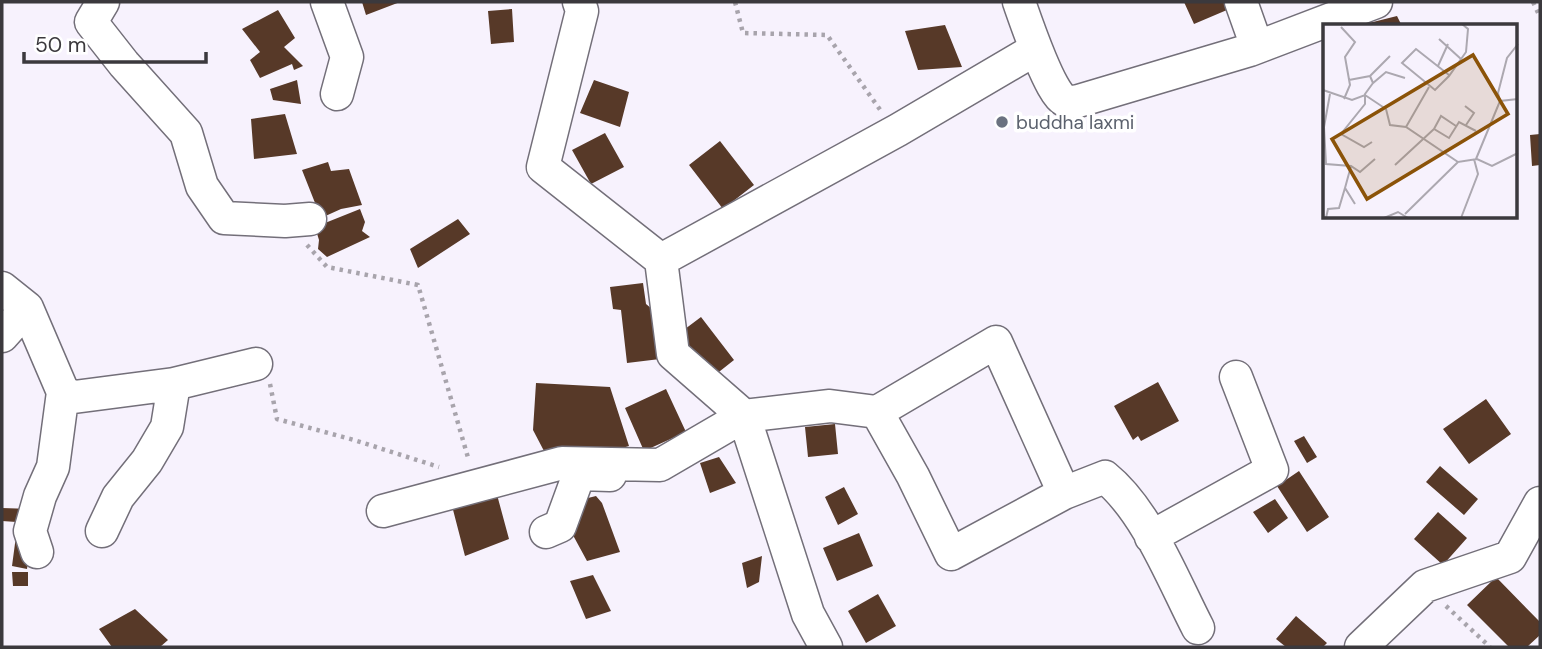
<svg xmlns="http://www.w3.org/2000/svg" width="1542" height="649" viewBox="0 0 1542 649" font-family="'DM Sans',sans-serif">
	<rect width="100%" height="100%" fill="#f7f2fd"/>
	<!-- building -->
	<path fill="#573928" d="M362,2H400L366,15Z
		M1184,2H1231L1234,7L1194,24Z
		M512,9L514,42L491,44L488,11Z
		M278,10L295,38L284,47L303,66L294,70L292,64L260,78L250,60L260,52L242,29Z
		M1397,16L1402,26H1361V25Z
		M945,25L962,67L918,70L905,31Z
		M297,80L301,104L273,100L270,89Z
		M594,80L629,92L620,127L580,113Z
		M285,114L297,154L254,159L251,119Z
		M605,133L624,167L591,184L572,150Z
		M1540,134V165L1532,166L1530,135Z
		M720,141L754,185L723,209L689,165Z
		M328,162L331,171L349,169L362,205L341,209L321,218L302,170Z
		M360,209L365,222L362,231L370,237L327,257L318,249L319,240L315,227Z
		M458,219L470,234L418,268L410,249Z
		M643,283L646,304L652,309L660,359L627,363L621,310L613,309L610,287Z
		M701,317L734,360L710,379L677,335Z
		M1158,382L1179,421L1141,441L1138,436L1133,440L1114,406Z
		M536,383L610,387L629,446L588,458L544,451L533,430Z
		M666,389L686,432L644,451L625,408Z
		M1486,399L1511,434L1469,464L1443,429Z
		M835,424L838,454L808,457L805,427Z
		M1304,436L1317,457L1307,463L1294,441Z
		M719,457L736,483L710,493L700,463Z
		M1440,466L1478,499L1464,515L1426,482Z
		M1299,471L1329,517L1307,532L1277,486Z
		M844,487L858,514L838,525L825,497Z
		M496,491L509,539L465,556L451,502Z
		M596,496L602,503L620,552L587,561L568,526L580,523L573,512L580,500Z
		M1275,499L1288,518L1268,533L1253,512Z
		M2,508L32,509L31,523L2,521Z
		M1438,512L1467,538L1443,565L1414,539Z
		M859,533L873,566L837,581L823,548Z
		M16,536L31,538L27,569L12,566Z
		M762,556L759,582L747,588L742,563Z
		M12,572H28V586H13Z
		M593,575L611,611L586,619L570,581Z
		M1496,577L1540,622V635L1527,647H1509L1467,605Z
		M878,594L896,626L866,643L848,611Z
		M135,609L168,640L160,647H112L99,629Z
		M1296,616L1327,643L1323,647H1286L1276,639Z"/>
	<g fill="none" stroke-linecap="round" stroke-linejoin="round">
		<!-- minor casing -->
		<g stroke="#736f79" stroke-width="35">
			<path id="minor" d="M103,2L91,22L124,64L186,133L202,186L224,218L285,221L310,219
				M327,2L347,57L337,94
				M579,2L582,11L543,167L661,260L673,354L744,416L808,614L826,647
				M1019,2C1025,19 1050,93 1064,100C1067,102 1071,101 1075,102L1250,50L1376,2
				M1241,2L1257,47
				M661,260L898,130L1036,49
				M2,288L27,308L63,392L74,397L174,384L256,364
				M2,336L27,308
				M877,412L996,342L1064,493
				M383,511L562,463L660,465L744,416L830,406L877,412L913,476L951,554L1064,493L1105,477C1147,511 1173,580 1198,628
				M102,531L118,497L147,461L167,427L174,384
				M546,532L560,526L579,474L610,475
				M1151,537L1272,470L1236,377
				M37,552L30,531L40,496L53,467L63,392
				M1361,647L1425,586L1510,557L1540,503"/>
		</g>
		<!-- path -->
		<path stroke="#a8a4ac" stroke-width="4.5" stroke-dasharray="3.5 5" stroke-linecap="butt" d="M735,2L743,33L827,35L881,111
			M1533,2L1540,17
			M307,245L327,267L418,285L469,461
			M270,384L277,419L354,440L439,467
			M1446,606L1490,647"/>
		<!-- minor -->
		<use href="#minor" stroke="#fff" stroke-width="32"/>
	</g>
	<!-- markers -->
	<circle fill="#6b7280" stroke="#fff" stroke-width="2.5" cx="1002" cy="122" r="7"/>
	<g text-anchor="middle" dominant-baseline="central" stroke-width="7" stroke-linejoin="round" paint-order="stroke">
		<!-- worship labels -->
		<g font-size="19" fill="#5b616d" stroke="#fff" text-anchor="start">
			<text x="1016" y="122">buddha laxmi</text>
		</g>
	</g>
	<!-- overview -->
	<g transform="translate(1323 24)">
		<rect width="194" height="194" fill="#f7f2fd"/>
		<path fill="none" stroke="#aca8b0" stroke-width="2" d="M4,0H34M18,3L32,18L22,33L27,61L21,75M116,15L138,35M115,42L125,20M126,51L93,25L79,39L112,66L126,52L143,28L145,5L139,0M47,52L50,59L63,48L82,54M26,56L47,52L67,32M0,66L29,76L42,71L63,85L67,101L83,103L135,138L154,135L169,142L195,129M7,70L1,103L3,140L28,142L37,148L52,135M177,77L175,69L184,34L195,20M142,82L151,89L143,101M83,103L106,63M111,105L118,92L133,102M49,118L41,123L18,110L42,80V70L50,59M153,135L177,77L195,75M72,141L111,105L126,114L136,98L153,107M22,164L28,142M82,190L135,138M3,194L5,185L16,184L22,164L32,180M61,194L75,188L85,194M138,194L155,150L151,135"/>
		<path fill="#8b5308" fill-opacity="0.15" stroke="#8b5308" stroke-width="3.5" d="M150,31L185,90L44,175L9,115Z"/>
		<rect width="194" height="194" fill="none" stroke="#3b393d" stroke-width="3.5"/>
	</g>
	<!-- border -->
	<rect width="1542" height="649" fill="none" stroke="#3b393d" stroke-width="7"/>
	<!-- scale -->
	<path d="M24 52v10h182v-10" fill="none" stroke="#3b393d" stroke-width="3.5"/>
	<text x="35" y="52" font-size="21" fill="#3b393d" stroke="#ffffff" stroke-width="5" paint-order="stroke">50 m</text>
</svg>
